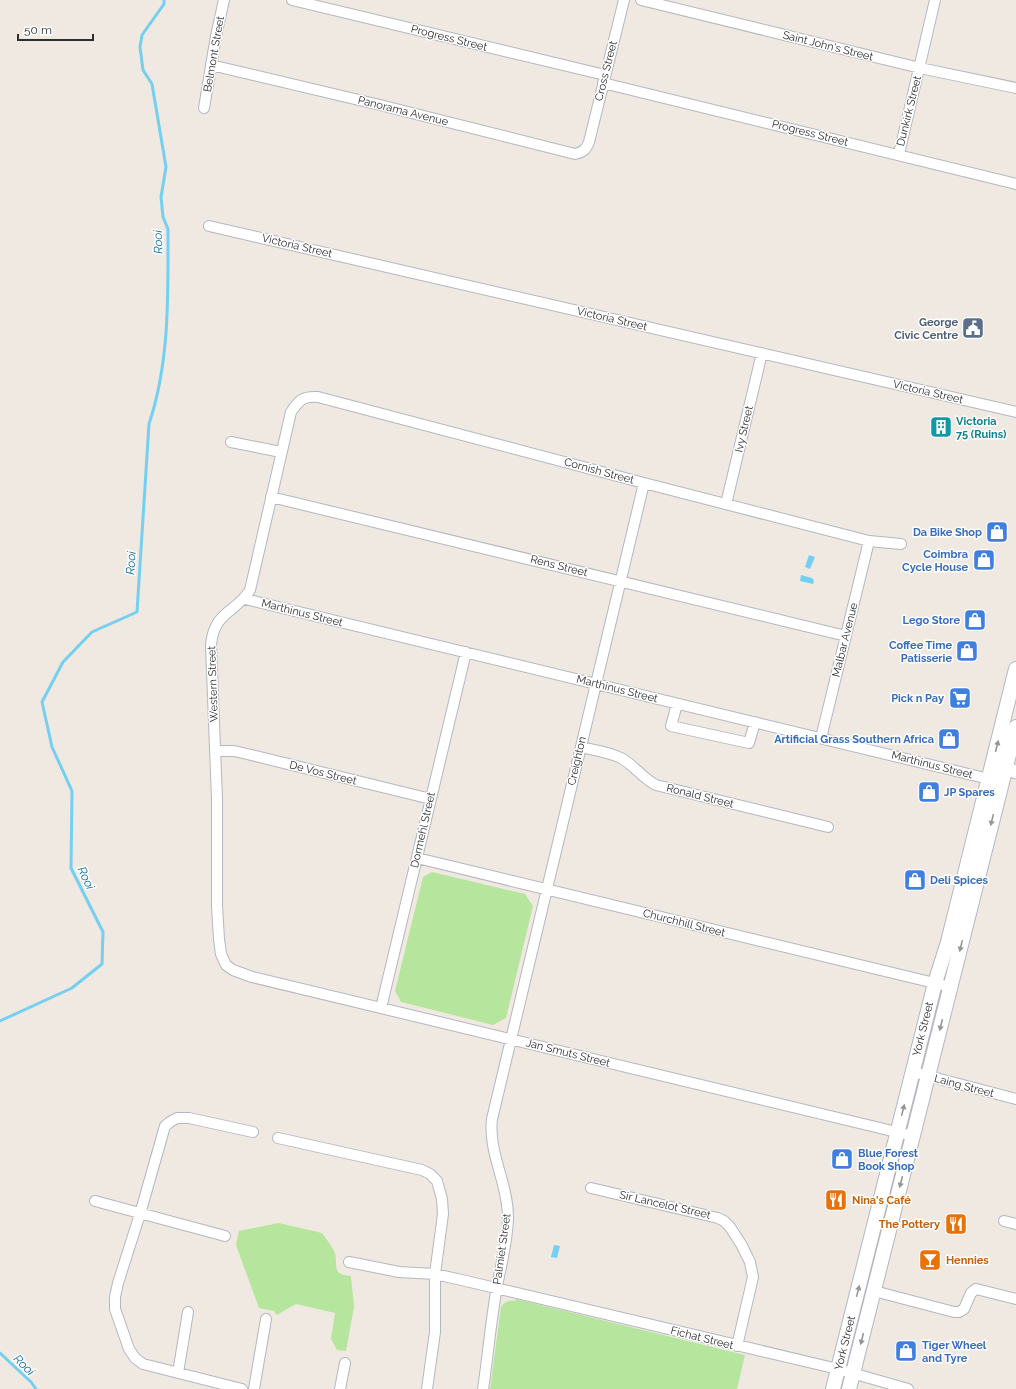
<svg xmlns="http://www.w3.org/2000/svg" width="1016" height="1389" viewBox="0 0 1016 1389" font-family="Raleway,sans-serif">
	<rect width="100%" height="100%" fill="#efe9e1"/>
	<!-- green -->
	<path fill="#b6e59e" d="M432,872L525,894L533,906L506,1018L493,1025L401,1002L395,991L423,877Z
		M279,1223L322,1233C326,1239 332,1246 335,1253C338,1265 331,1275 351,1276L354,1307L346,1351L337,1350L331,1339L335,1313L296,1304L277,1315L274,1311L259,1308L236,1245L239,1231Z
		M516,1299L745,1355L737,1389H490L501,1307C505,1301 509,1300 515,1301Z"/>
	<!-- water -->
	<path fill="#75cff0" d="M809,555L815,557L810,569L805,567Z
		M801,575L812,578L814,581L813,584L800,581Z
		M554,1245L560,1246L557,1258L551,1257Z"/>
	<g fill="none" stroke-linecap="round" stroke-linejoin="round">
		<!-- stream -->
		<path stroke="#75cff0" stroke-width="3" d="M0,1021L72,988L102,964L103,932L71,868L72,791L52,747L42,702L63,662L92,632L137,612L149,424C170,361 168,294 168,229L163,217L161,197L166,167L152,84L143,70L140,47L142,35L164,4V0
			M0,1353L31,1382L36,1389"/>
		<!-- minor casing -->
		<g stroke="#b4b7c1" stroke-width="12">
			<path id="minor" d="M292,0L605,75
				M641,0L920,68L1016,88
				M211,65L380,105L575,154C583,152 586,150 589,142L624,0
				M603,83L1016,184
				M204,108L216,36L224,0
				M899,154L935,0
				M209,226L1016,412
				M231,442L281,452
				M271,497L846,636
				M726,504L762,353
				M901,544L869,541L644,483L318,397C303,396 299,400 291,412L250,590C236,613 214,611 211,645L217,799V906L219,939L221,954L226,965L233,970L252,977L913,1136
				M245,599L989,779
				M677,704L671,726L749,743L755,722
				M821,738L869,541
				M581,747C593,750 609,752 621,758C634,765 642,778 656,785L828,827
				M216,751H234L247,754L431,799
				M417,858L951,987
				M381,1008L466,652
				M913,1072L1016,1099
				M278,1138L422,1170L430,1174L437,1181L442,1199L443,1214L435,1274V1332L427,1389
				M591,1188L718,1218L724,1221L730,1227L741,1244L750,1262L753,1277L737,1346
				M95,1201L225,1236
				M1004,1221L1016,1224
				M349,1262L399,1272L435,1274L466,1281L838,1369L908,1389
				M874,1291L954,1312H959L964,1309L971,1293L976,1289L1016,1299
				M178,1373L188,1312
				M242,1389L143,1364L135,1358L129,1349L115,1309V1297L118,1283L140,1214L165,1126L170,1122L177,1118H189L253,1132
				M254,1389L266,1319
				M340,1389L345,1363
				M483,1389C488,1355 491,1320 497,1286C501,1266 508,1238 508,1217C508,1183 488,1153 492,1119L644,483"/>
		</g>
		<!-- tertiary casing -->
		<g stroke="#b4b7c1" stroke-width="15">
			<path id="tertiary" d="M997,774L1005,768L1016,772"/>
		</g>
		<!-- secondary casing -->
		<g stroke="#b4b7c1" stroke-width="16">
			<path id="secondary" d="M833,1389L935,983L948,942L1016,669
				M849,1389L1016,727"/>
		</g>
		<!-- minor -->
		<use href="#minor" stroke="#fff" stroke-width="10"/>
		<!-- tertiary -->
		<use href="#tertiary" stroke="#fff" stroke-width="13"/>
		<!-- secondary -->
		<use href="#secondary" stroke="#fff" stroke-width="14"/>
	</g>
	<!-- one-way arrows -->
	<defs><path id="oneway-solid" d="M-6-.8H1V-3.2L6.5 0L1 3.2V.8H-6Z"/></defs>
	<g fill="#969696">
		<use href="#oneway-solid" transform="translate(997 746) rotate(-76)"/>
		<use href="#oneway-solid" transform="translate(992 820) rotate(104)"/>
		<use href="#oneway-solid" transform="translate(961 946) rotate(103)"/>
		<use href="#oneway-solid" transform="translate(941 1025) rotate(104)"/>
		<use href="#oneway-solid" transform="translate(903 1110) rotate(-76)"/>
		<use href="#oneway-solid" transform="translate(901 1182) rotate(104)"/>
		<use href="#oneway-solid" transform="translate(858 1291) rotate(-76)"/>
		<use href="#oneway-solid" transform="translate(862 1339) rotate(104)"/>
	</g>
	<!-- icons -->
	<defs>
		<g id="civic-square" transform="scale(1.15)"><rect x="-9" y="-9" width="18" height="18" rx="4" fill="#5c6f8a" stroke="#fff"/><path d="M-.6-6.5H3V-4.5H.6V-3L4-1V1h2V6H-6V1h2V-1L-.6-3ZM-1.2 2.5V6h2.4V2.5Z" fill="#fff"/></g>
		<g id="building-square" transform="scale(1.15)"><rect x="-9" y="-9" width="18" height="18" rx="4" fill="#0f9aa8" stroke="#fff"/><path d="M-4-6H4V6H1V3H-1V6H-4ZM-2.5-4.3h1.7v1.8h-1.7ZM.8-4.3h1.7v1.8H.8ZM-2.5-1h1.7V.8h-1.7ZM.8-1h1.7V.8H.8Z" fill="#fff"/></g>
		<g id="shop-square" transform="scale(1.15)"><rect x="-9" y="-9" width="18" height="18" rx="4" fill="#3f7fe0" stroke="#fff"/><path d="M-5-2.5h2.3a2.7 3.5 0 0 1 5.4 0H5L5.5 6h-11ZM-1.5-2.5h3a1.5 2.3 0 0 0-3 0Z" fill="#fff"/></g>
		<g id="supermarket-square" transform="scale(1.15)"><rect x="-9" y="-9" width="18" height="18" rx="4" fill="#3f7fe0" stroke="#fff"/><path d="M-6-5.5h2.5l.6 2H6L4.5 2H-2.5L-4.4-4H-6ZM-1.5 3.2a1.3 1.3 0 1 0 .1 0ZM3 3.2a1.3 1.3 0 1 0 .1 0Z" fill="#fff"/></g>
		<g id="restaurant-square" transform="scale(1.15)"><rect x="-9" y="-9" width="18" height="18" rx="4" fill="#e8710a" stroke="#fff"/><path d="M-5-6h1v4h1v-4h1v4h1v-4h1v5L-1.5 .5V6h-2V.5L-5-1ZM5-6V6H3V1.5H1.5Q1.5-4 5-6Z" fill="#fff"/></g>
		<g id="bar-square" transform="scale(1.15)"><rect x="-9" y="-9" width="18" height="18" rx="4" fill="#e8710a" stroke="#fff"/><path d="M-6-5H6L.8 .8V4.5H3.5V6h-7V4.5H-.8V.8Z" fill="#fff"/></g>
	</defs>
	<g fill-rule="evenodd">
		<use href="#civic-square" x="973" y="328"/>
		<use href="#building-square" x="941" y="427"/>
		<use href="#shop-square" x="997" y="532"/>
		<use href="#shop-square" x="984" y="560"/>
		<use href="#shop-square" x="975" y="620"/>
		<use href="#shop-square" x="967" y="651"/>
		<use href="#supermarket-square" x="960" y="698"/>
		<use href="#shop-square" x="949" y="739"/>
		<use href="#shop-square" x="929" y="792"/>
		<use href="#shop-square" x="915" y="880"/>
		<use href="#shop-square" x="842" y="1159"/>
		<use href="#restaurant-square" x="836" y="1200"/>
		<use href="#restaurant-square" x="956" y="1224"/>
		<use href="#bar-square" x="930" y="1260"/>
		<use href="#shop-square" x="906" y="1351"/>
	</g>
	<g text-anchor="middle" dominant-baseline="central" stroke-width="3" stroke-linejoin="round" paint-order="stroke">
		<!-- street labels -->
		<g font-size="11" fill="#2e2e2e" stroke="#fff">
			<text transform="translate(449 38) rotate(14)">Progress Street</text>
			<text transform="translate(828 46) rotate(14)">Saint John's Street</text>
			<text transform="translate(214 54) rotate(-80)">Belmont Street</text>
			<text transform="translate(606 71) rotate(-76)">Cross Street</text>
			<text transform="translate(403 111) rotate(14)">Panorama Avenue</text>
			<text transform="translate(909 111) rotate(-76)">Dunkirk Street</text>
			<text transform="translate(810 133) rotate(14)">Progress Street</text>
			<text transform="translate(297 246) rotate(13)">Victoria Street</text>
			<text transform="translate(612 319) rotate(13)">Victoria Street</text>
			<text transform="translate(928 392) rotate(13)">Victoria Street</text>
			<text transform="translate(744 429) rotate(-77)">Ivy Street</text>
			<text transform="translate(599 471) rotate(15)">Cornish Street</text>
			<text transform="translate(559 566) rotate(14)">Rens Street</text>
			<text transform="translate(302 613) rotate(14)">Marthinus Street</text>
			<text transform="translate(845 640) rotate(-76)">Malbar Avenue</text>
			<text transform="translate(213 684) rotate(-92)">Western Street</text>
			<text transform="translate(617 689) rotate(14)">Marthinus Street</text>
			<text transform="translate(577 761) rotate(-77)">Creighton</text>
			<text transform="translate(932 765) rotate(14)">Marthinus Street</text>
			<text transform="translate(323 773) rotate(14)">De Vos Street</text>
			<text transform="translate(700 796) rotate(14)">Ronald Street</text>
			<text transform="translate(423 830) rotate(-77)">Dormehl Street</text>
			<text transform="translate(684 923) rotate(14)">Churchhill Street</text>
			<text transform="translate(923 1029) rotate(-76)">York Street</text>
			<text transform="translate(568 1053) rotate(14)">Jan Smuts Street</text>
			<text transform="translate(964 1086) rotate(15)">Laing Street</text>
			<text transform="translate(665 1205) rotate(13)">Sir Lancelot Street</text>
			<text transform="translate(502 1249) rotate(-82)">Palmiet Street</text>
			<text transform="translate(702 1338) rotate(14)">Fichat Street</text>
			<text transform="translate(845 1343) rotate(-76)">York Street</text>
		</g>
		<!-- service labels -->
		<g font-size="11" font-weight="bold" fill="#4e5e75" stroke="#fff" text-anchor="end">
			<text x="958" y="322">George<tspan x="958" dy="13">Civic Centre</tspan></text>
		</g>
		<!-- culture labels -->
		<g font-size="11" font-weight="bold" fill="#0d838f" stroke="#fff" text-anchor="start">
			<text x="956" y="421">Victoria<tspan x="956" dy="13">75 (Ruins)</tspan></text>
		</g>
		<!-- shop labels -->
		<g font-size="11" font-weight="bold" fill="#366cbe" stroke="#fff" text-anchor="end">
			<text x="982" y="532">Da Bike Shop</text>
			<text x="968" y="554">Coimbra<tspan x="968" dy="13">Cycle House</tspan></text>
			<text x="960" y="620">Lego Store</text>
			<text x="952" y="645">Coffee Time<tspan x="952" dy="13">Patisserie</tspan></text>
			<text x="944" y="698">Pick n Pay</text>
			<text x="934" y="739">Artificial Grass Southern Africa</text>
			<text x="944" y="792" text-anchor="start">JP Spares</text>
			<text x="930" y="880" text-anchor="start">Deli Spices</text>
			<text x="858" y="1153" text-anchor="start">Blue Forest<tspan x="858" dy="13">Book Shop</tspan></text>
			<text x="922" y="1345" text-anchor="start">Tiger Wheel<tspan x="922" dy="13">and Tyre</tspan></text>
		</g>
		<!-- food labels -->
		<g font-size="11" font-weight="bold" fill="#c56008" stroke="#fff" text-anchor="start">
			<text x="852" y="1200">Nina's Café</text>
			<text x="940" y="1224" text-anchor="end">The Pottery</text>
			<text x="946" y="1260">Hennies</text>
		</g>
		<!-- water labels -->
		<g font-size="12" font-style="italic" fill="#0d6fa3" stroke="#fff">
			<text transform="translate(158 242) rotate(-92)">Rooi</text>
			<text transform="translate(131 563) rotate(-87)">Rooi</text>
			<text transform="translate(86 878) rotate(65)">Rooi</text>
			<text transform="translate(24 1365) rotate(45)">Rooi</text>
		</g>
	</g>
	<!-- scale -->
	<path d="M18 34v6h75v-6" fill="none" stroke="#2e2e2e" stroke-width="2"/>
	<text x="24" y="34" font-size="12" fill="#2e2e2e" stroke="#ffffff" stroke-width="3" paint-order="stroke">50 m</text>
</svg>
